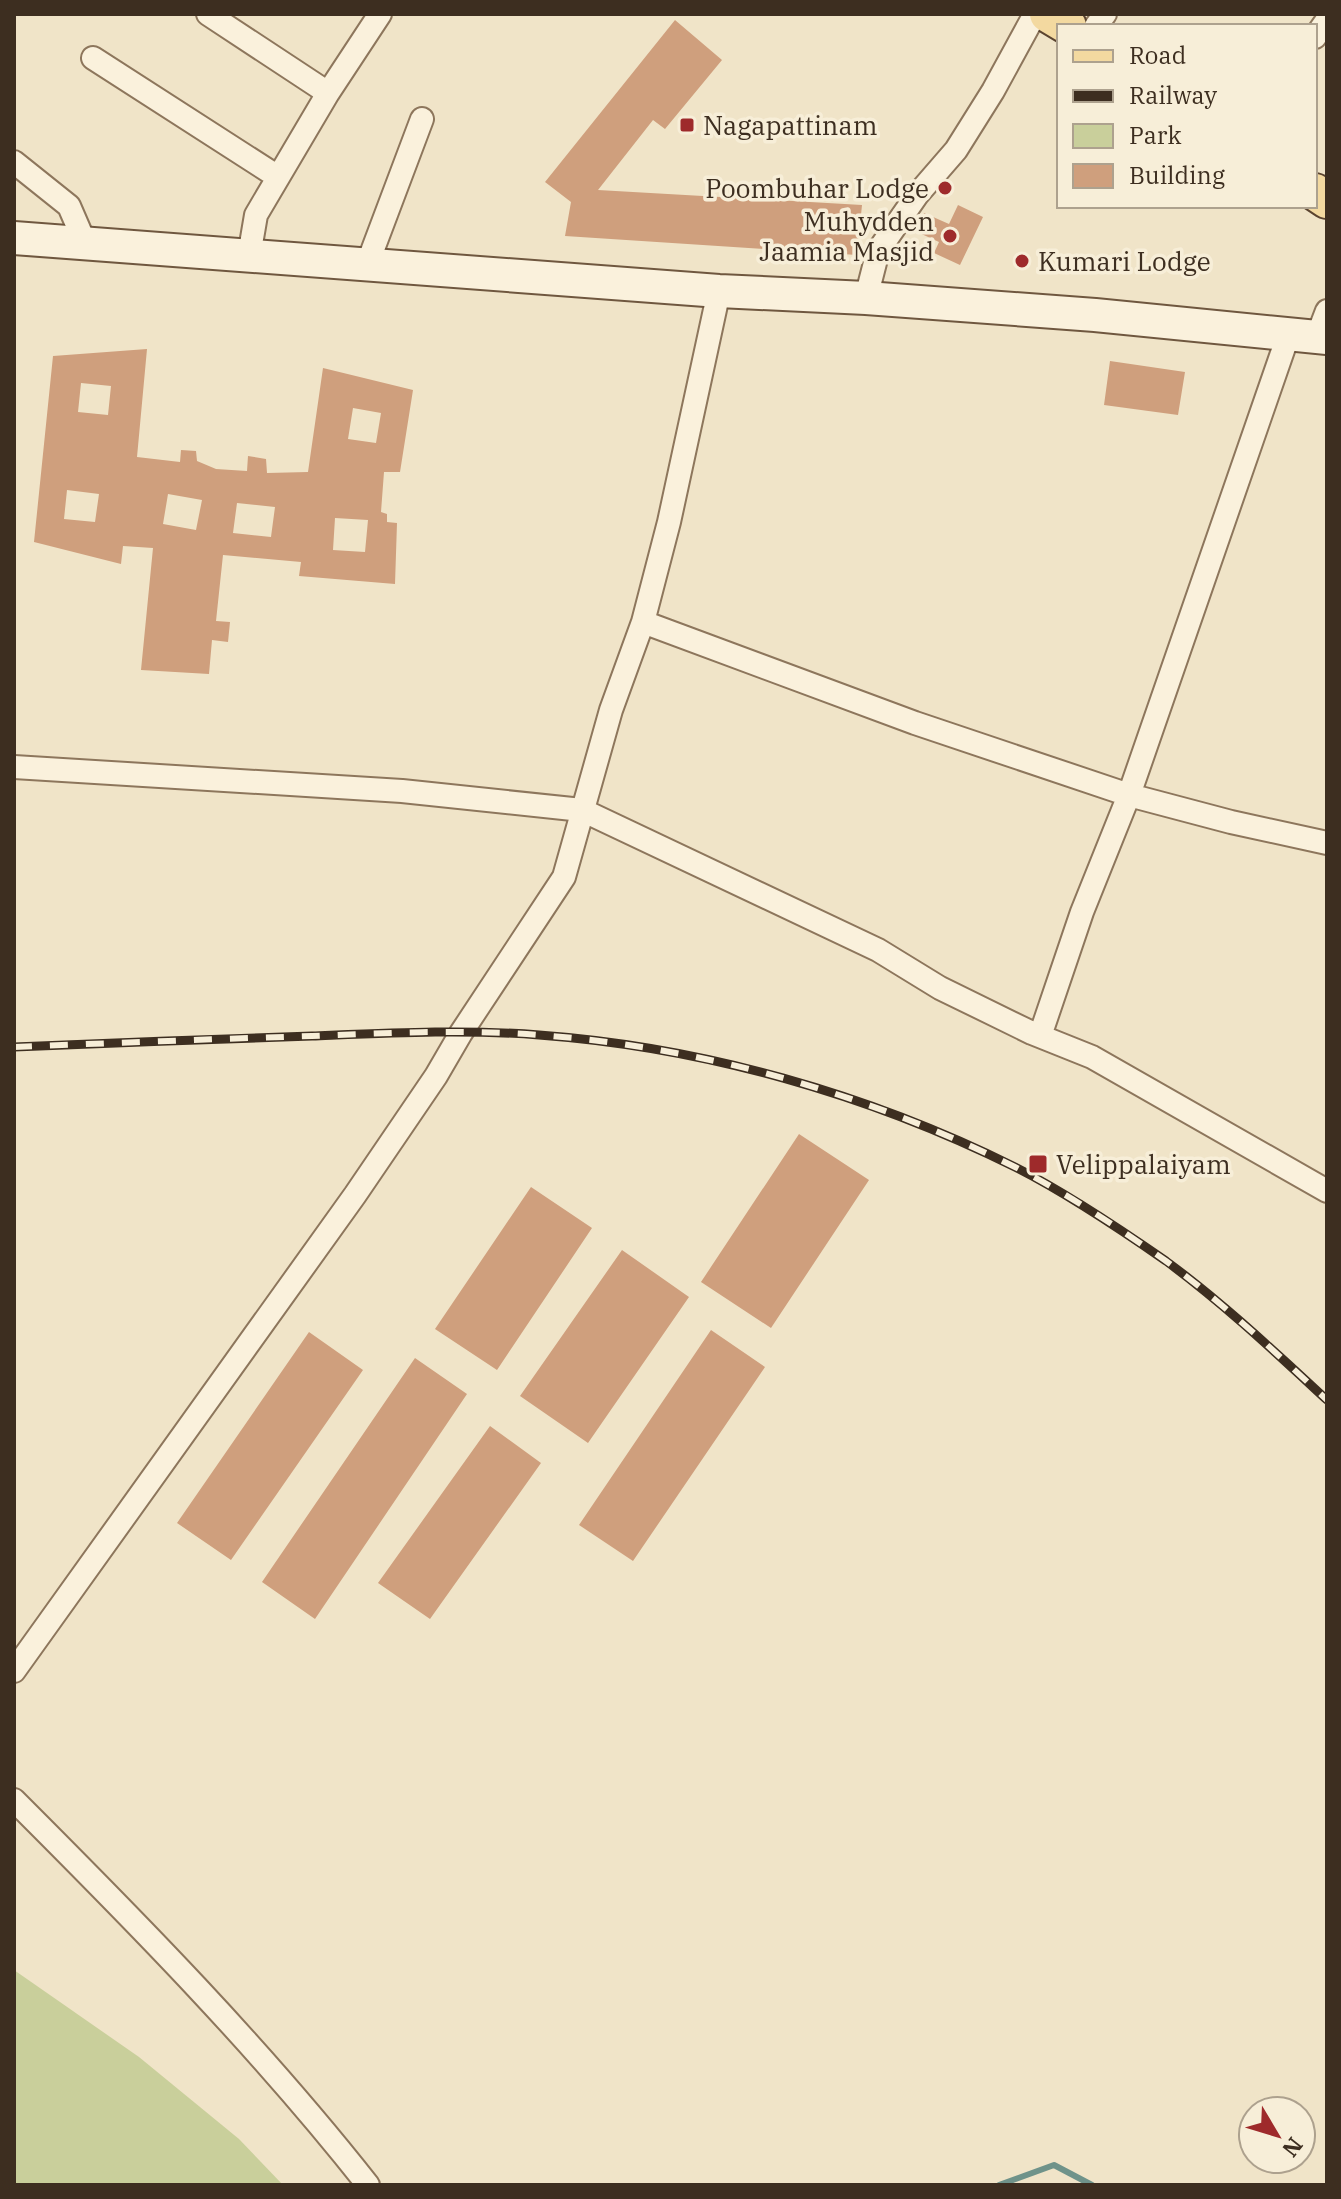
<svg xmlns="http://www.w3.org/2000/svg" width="1341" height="2199" viewBox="0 0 1341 2199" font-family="'IBM Plex Serif',serif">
	<rect width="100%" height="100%" fill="#f0e4c8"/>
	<!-- green -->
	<path fill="#c9cf9b" d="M14,1970L139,2057L239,2139L283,2185H14Z"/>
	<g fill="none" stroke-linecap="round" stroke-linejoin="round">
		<!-- stream -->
		<path stroke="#6f938a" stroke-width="6" d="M999,2185L1054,2165L1092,2185"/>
	</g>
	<!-- building -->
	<path fill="#cf9f7d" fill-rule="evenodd" d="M675,20L722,60L665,129L653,120L598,190L862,205L857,255L565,236L571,202L545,182Z
		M958,205L983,217L960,265L934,253L939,242L915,231L924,213L949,224Z
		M147,349L137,457L180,462L181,450L196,451L197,461L216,469L247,471L248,456L266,459L267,473L308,472L323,368L413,390L400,472H384L381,512L387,514V522L397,523L395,584L299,576L301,562L223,555L216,621L230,622L228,642L212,640L209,674L141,670L153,548L123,546L121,564L34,542L53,356ZM81,383L111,386L108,415L78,412ZM353,408L381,413L376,443L348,439ZM67,490L99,494L95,522L64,519ZM168,494L202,500L196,530L163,524ZM237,503L275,507L271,537L233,533ZM335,518L368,520L365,552L333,550Z
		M1110,361L1185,372L1178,415L1104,405Z
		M799,1134L869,1180L771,1328L701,1282Z
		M531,1187L592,1228L497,1370L435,1329Z
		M622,1250L689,1297L588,1443L520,1396Z
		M711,1330L765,1367L633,1561L579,1525Z
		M309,1332L363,1370L231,1560L177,1523Z
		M415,1358L467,1394L315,1619L262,1582Z
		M490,1426L541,1463L430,1619L378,1583Z"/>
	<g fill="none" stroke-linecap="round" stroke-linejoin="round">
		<!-- minor casing -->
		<g stroke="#8d765c" stroke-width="26">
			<path id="minor" d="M208,14L328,93
				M1096,26L1105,14
				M1315,37L1327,20
				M93,58L278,177
				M14,162L69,206L85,243
				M249,256L256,215L328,93L380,14
				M367,265L422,119
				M866,298L878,251L917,195L956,150L993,91L1035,14
				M1317,337L1327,311
				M643,622L915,723L1129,795L1231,822L1327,843
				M14,767L402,791L582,810L878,950L940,988L1032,1033L1092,1057L1327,1191
				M1040,1036L1082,912L1129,795L1289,333
				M14,1671L355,1195L436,1076L461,1033L564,877L611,710L643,622L669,522L719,291
				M14,1800C137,1923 260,2048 368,2185"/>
		</g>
		<!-- secondary casing -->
		<g stroke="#6f573f" stroke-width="36">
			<path id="secondary" d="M14,238L719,291L866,298L1095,315L1327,338"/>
		</g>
		<!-- primary casing -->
		<g stroke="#5b4430" stroke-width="40">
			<path id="primary" d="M1048,14L1068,26
				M1315,192L1327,200"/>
		</g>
		<!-- minor -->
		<use href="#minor" stroke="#faf1dc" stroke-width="22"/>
		<!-- secondary -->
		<use href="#secondary" stroke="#faf1dc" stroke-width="32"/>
		<!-- primary -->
		<use href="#primary" stroke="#f3d9a0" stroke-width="36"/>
		<!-- rail casing -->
		<g stroke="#3d2e20" stroke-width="9">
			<path id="rail" d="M14,1047C113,1043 213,1039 312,1036C387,1033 464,1029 539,1035C703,1047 868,1094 1015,1167C1065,1192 1120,1229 1166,1261C1223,1303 1275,1352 1327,1400"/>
		</g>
		<!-- rail -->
		<use href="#rail" stroke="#f7eed8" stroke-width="6" stroke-dasharray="18" stroke-linecap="butt"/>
	</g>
	<!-- markers -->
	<g fill="#9e2a2b" stroke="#f7eed8" stroke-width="3">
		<rect x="679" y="117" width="16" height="16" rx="4"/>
		<circle cx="945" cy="188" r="8"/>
		<circle cx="950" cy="236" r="8"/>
		<circle cx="1022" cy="261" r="8"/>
		<rect x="1028" y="1154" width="20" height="20" rx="4"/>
	</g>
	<g text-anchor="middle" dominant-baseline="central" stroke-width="7" stroke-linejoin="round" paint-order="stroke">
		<!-- poi labels -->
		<g font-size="26" fill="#3d2e20" stroke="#f7eed8" text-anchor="start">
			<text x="703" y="125">Nagapattinam</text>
			<text x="929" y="188" text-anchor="end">Poombuhar Lodge</text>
			<text x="934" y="221" text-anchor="end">Muhydden<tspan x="934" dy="30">Jaamia Masjid</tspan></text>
			<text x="1038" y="261">Kumari Lodge</text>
			<text x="1056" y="1164">Velippalaiyam</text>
		</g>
	</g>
	<!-- border -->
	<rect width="1341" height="2199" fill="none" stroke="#3d2e20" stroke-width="32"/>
	<!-- legend -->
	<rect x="1057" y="24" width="260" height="184" fill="#f7eed8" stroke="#ada18e" stroke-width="2"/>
	<rect x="1073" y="50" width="40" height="12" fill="#f3d9a0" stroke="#ada18e" stroke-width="2"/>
	<text x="1129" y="64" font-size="24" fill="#3d2e20">Road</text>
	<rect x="1073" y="90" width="40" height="12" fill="#3d2e20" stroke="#ada18e" stroke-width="2"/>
	<text x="1129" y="104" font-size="24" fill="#3d2e20">Railway</text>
	<rect x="1073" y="124" width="40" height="24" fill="#c9cf9b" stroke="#ada18e" stroke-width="2"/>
	<text x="1129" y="144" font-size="24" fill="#3d2e20">Park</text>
	<rect x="1073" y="164" width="40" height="24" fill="#cf9f7d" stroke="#ada18e" stroke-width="2"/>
	<text x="1129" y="184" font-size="24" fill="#3d2e20">Building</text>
	<!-- north arrow -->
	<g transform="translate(1277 2135) rotate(128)"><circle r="38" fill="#f7eed8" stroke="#ada18e" stroke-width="2"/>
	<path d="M0-6L14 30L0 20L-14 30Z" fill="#9e2a2b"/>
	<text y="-12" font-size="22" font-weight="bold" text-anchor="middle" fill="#3d2e20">N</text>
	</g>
</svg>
